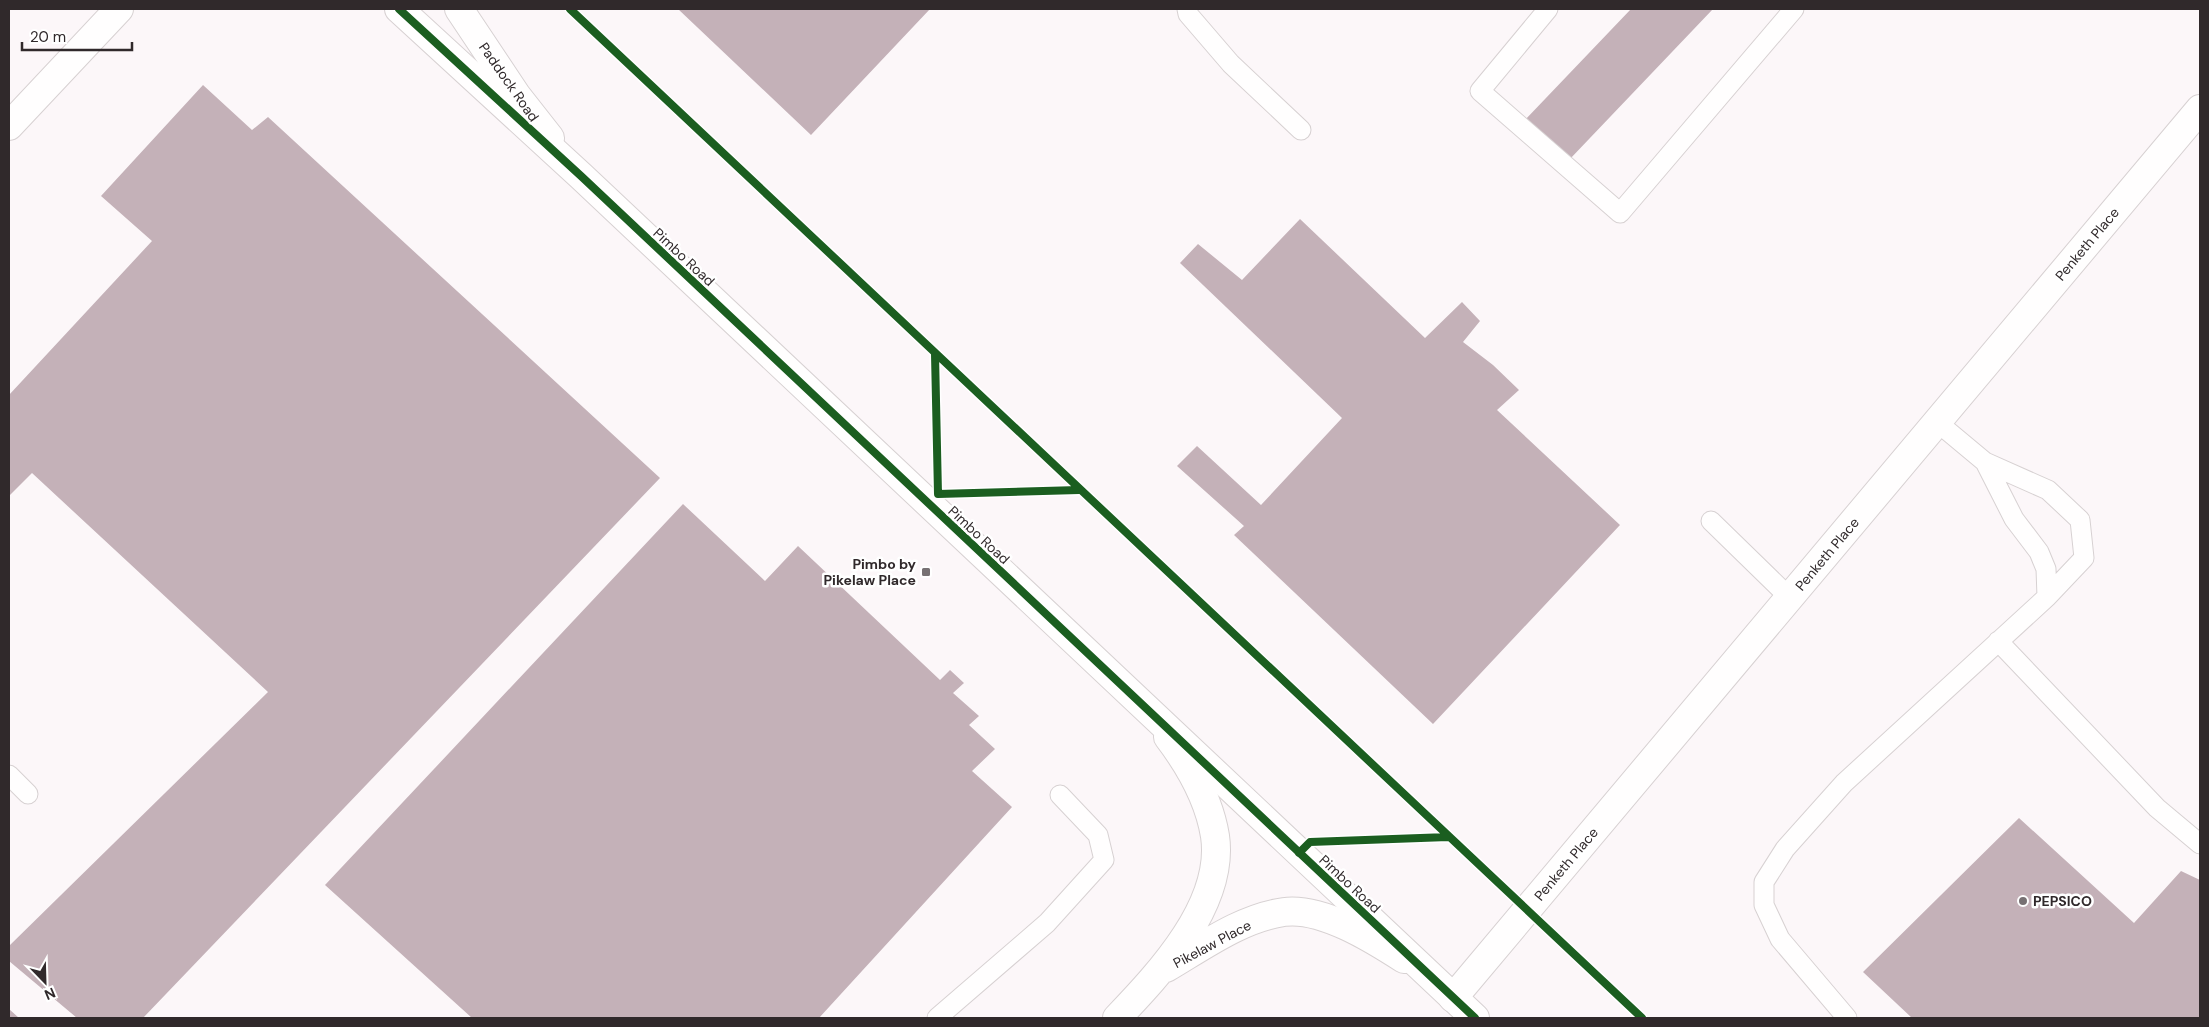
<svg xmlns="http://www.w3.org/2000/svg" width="2209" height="1027" viewBox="0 0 2209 1027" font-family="'DM Sans',sans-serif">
	<rect width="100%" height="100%" fill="#fcf7f9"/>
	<!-- building -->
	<path fill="#c4b1b8" d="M678,9H930L811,135Z
		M1631,9H1713L1569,160L1523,122Z
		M203,85L252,130L268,117L660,478L143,1018H77L9,961V946L268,692L32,473L10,495L9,494V395L152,241L101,196Z
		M1300,219L1425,338L1462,302L1480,321L1463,342L1493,365L1519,390L1497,410L1620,525L1433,724L1234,535L1244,526L1177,466L1197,446L1261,505L1342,418L1180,263L1198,244L1242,280Z
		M683,504L765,581L798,546L940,680L950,670L964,683L953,693L979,716L969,725L995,749L972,771L1012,807L819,1018H472L325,885Z
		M2019,818L2134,923L2181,871L2200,880V1018H1912L1863,972Z
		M9,1009L19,1018H9Z"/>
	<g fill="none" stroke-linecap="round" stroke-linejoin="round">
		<!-- lane casing -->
		<g stroke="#d7d1d2" stroke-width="21">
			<path id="lane" d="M1187,9L1188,14L1231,64L1301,130
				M1548,9L1480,91L1620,213L1794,9
				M1985,462L2014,519L2039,552L2046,569L2047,597
				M1711,521L1790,598
				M1998,641L2157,808L2200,844
				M9,775L28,794
				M937,1018L1047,923L1104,860L1098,835L1060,795
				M1847,1018L1780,939L1764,905V882L1785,849L1844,783L2047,597L2084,558L2080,520L2048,490L1985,462L1937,422"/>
		</g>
		<!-- street casing -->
		<g stroke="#d7d1d2" stroke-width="30">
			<path id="street" d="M459,9L517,96L550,138
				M9,126L119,9
				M1166,968C1202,947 1241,918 1284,912C1322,907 1373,939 1404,959
				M1453,998L2200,109
				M1117,1018C1160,973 1225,904 1215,836C1209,799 1190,766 1168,737"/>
		</g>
		<!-- secondary casing -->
		<g stroke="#d7d1d2" stroke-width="30">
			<path id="secondary" d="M399,9L581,176L1475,1018"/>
		</g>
		<!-- lane -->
		<use href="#lane" stroke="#fffefe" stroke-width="19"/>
		<!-- street -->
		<use href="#street" stroke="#fffefe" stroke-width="28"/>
		<!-- secondary -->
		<use href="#secondary" stroke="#fffefe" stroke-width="28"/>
		<!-- cycleway casing -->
		<g stroke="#fff" stroke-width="11">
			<path id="cycleway" d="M399,9L581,176L1475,1018
				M570,9L1642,1018
				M935,354L938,494L1079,490
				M1299,853L1310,842L1448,837"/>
		</g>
		<!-- cycleway -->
		<use href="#cycleway" stroke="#1b5e20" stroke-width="8"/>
	</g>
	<!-- markers -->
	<g fill="#777173" stroke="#fff" stroke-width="2">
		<rect x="921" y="567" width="10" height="10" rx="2.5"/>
		<circle cx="2023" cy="901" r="5"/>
	</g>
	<g text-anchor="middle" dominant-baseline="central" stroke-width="5" stroke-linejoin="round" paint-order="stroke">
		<!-- street labels -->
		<g font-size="14" fill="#30292b" stroke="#fff">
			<text transform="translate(509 82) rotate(55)">Paddock Road</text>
			<text transform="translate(2087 244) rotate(-50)">Penketh Place</text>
			<text transform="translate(684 257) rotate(43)">Pimbo Road</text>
			<text transform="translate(979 535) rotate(43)">Pimbo Road</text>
			<text transform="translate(1827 554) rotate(-50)">Penketh Place</text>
			<text transform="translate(1566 864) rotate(-50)">Penketh Place</text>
			<text transform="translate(1350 884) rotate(43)">Pimbo Road</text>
			<text transform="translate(1212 944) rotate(-28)">Pikelaw Place</text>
		</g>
		<!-- poi labels -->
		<g font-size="14" font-weight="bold" fill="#30292b" stroke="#fff" text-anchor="end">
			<text x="916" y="564">Pimbo by<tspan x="916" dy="16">Pikelaw Place</tspan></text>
			<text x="2033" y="901" text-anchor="start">PEPSICO</text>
		</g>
	</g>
	<!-- border -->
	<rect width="2209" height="1027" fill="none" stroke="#30292b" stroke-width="20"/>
	<!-- north arrow -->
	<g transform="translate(45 982) rotate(157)" stroke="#ffffff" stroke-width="4" paint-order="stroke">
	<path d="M0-4L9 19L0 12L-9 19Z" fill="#30292b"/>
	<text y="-8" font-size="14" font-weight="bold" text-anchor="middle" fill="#30292b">N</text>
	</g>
	<!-- scale -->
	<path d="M22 42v8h110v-8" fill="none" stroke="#30292b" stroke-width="2.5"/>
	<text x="30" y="42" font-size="15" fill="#30292b" stroke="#ffffff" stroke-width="4" paint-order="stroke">20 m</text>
</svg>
